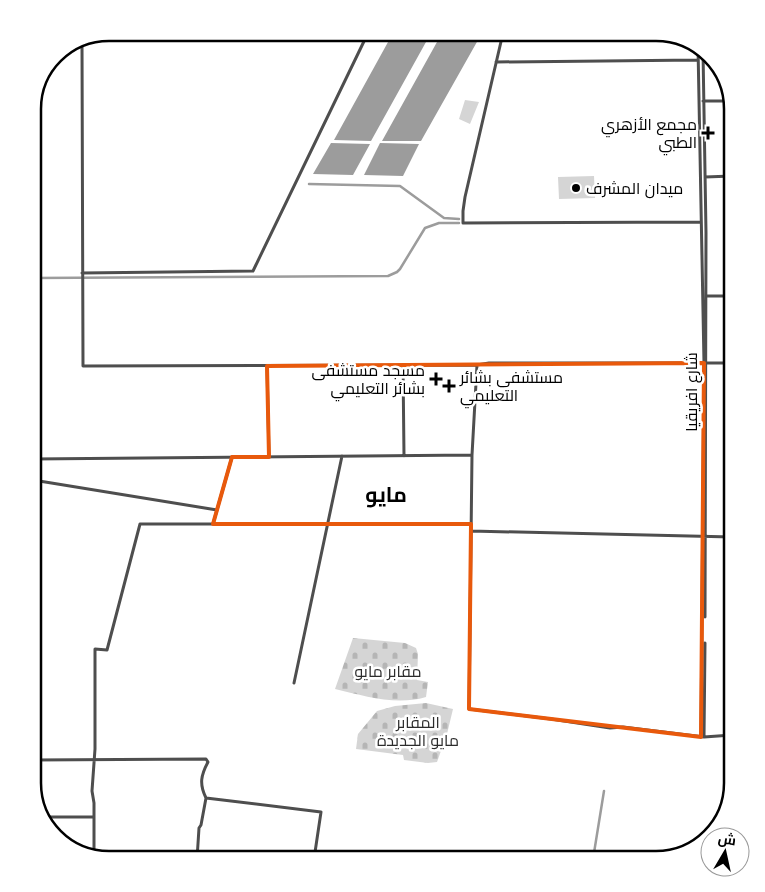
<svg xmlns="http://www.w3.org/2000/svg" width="765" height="892" viewBox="0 0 765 892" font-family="Arial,Cairo,sans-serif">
	<defs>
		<pattern id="cemetery-stones" width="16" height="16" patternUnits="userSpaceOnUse" patternTransform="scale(1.25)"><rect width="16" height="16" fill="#d5d5d5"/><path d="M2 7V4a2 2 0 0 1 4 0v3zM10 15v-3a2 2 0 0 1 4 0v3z" fill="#b5b5b5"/></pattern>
	</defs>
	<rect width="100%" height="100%" fill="#fff"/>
	<!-- green -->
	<path fill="#d5d5d5" d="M465,100L479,102L470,124L459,119Z
		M594,176L595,198L559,199L558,177Z"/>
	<!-- cemetery -->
	<path fill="url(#cemetery-stones)" d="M353,638L405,643L416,648L418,654L417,680L428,682L426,697C396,706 365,696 335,689Z
		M426,703L453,709L447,734L437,762L428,763L404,760L403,755L356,749L358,734L377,711L395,706Z"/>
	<!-- water -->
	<path fill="#9c9c9c" d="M393,33H431L371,141L334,140Z
		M442,33H482L421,141H382Z
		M331,143L370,144L353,175L313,174Z
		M380,143L419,144L403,176L364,175Z"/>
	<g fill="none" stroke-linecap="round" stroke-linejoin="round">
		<!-- canal -->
		<path stroke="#9c9c9c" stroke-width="2.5" d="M309,184L400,186L444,218L459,219
			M33,278L388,276L397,272L400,269L425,228L439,223H459
			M593,859L604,791"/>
		<!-- tertiary -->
		<path stroke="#4e4e4e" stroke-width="3" d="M503,33L465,197L463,211V223L701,222
			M82,43L83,366L477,365
			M698,47L704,363L701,737
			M703,51L706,233L705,617
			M496,62L698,60
			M703,101H730
			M705,177L732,176
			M82,273L253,271L368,33
			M706,296H732
			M732,363H489L477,365L472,455L469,709L551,719L610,728L623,727L704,737L732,735
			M403,365L404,456
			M267,366L269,457
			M33,459L472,455
			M33,480L217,510
			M213,524L232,457
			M471,531L732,537
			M294,683L342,456
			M704,737L705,643
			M33,760L206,759L208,762C201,775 199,784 206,798L321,812L314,859
			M44,817H94
			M94,856V803L92,791L95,749V649L107,650L140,524H471
			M197,859L199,828L201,825L206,798"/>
	</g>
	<!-- marked area -->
	<path fill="none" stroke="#e8590c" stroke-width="4" stroke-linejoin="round" d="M704,363L701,737L469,709L471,524H213L232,457H269L267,366Z"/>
	<!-- markers -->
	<g fill="#000" stroke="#fff" stroke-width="2">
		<path d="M705.5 125.5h5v5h5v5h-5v5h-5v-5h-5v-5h5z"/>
		<circle cx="576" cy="188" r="5"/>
		<path d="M433.5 371.5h5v5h5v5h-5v5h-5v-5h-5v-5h5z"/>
		<path d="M446.5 378.5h5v5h5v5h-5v5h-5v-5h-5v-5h5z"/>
	</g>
	<g text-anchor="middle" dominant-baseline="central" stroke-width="5" stroke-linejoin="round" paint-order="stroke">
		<!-- poi labels -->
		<g font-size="16" fill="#000" stroke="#fff" text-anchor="end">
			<text x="697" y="124">مجمع الأزهري<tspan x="697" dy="18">الطبي</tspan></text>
			<text x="586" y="188" text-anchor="start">ميدان المشرف</text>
			<text x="425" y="370">مسجد مستشفى<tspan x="425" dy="18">بشائر التعليمي</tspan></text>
			<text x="460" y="377" text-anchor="start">مستشفى بشائر<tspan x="460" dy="18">التعليمي</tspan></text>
		</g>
		<!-- street labels -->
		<g font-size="16" fill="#000" stroke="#fff">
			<text transform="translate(691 392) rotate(-90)">شارع افريقيا</text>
		</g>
		<!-- park labels -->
		<g font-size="16" fill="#2c2c2c" stroke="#fff">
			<text x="388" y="671">مقابر مايو</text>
			<text x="418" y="722">المقابر<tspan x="418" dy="18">مايو الجديدة</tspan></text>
		</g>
		<!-- district labels -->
		<g font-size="21" font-weight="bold" fill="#000" stroke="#fff">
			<text x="386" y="494">مايو</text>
		</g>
	</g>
	<!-- crop -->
	<path d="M0 0H765V892H0ZM109 41H656A68 68 0 0 1 724 109V783A68 68 0 0 1 656 851H109A68 68 0 0 1 41 783V109A68 68 0 0 1 109 41Z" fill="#fff" fill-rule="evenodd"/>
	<path fill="none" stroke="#000" stroke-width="2.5" d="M109 41H656A68 68 0 0 1 724 109V783A68 68 0 0 1 656 851H109A68 68 0 0 1 41 783V109A68 68 0 0 1 109 41Z"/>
	<!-- north arrow -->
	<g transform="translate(725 852) rotate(9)"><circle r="24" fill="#ffffff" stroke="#999999"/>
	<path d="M0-4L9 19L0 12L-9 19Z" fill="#000000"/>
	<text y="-8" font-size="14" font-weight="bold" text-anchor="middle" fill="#000000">ش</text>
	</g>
</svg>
